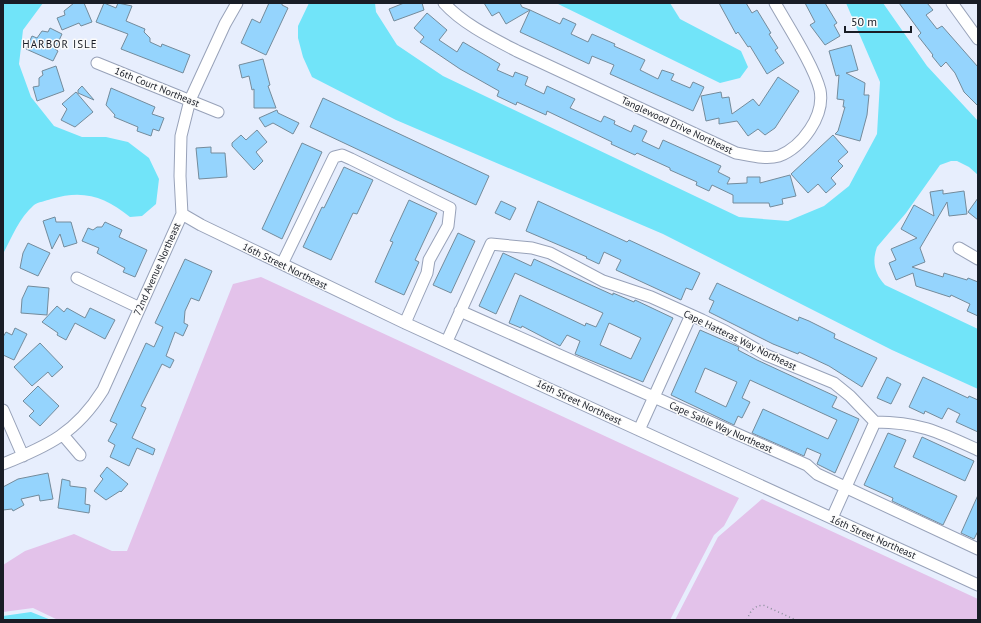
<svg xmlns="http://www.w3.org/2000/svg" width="981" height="623" viewBox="0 0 981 623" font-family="'PT Sans',sans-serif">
	<rect width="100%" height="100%" fill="#e7eefd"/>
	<!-- green -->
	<path fill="#e3c2ea" d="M261,277L739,498L724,526L714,535L670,620H58L33,608L3,612V565L25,551L74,534L112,551H127L233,284Z
		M762,499L978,599V620H675L718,537Z"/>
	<!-- water -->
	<path fill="#71e4f9" d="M3,3H43L23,30L19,64L31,97L54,126L82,137H106L128,142L149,158L159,179L156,204L142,216L130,217C105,197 84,189 51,199C46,201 38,202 34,205C19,218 12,237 3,254Z
		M309,3H375L376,12L397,45L443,76L739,217L788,221L824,206L849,186L877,134L880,82L846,3H883L927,66L978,121V175L969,167L957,161H951L940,165L906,213L877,247C872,261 874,273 885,285L978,329V389L892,350L663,234L396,120L312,77L303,57L298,38V26Z
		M556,3H670L680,19L741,51L748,67L740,78L720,83Z
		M31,612L51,620H3V616Z"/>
	<!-- building -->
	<path fill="#95d4fd" stroke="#748b9b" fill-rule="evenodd" d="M74,3H84L92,22L81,26L79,23L62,30L57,18L65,15L64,11Z
		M104,3L116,8L118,3L132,6L126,21L145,29L144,32L150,38V42L161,47L162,44L190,55L183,73L121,49L128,34L96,22Z
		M269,3H282V5L288,8L266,55L241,43L252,19L260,23Z
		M404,3H422L424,10L394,21L389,9Z
		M484,3H520L522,7L530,10L506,24L499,12L492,16Z
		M719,3H746L752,13L757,10L771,33L769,34L778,48L775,50L784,63L767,74L750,46L748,47L738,32L736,34Z
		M805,3H825L837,23L834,25L840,36L825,45L810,25L815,22Z
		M899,3H927L933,10L926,15L937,29L942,26L978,67V106L964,92L955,73L946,62L941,67L932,56L933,55L918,36L921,33Z
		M530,10L560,24L563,18L576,24L571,34L588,42L592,34L615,44L614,46L645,60L640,70L658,79L662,70L674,74L671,80L690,88L693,82L704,87L693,111L610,74L614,65L592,56L589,64L520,32Z
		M427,13L447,30L439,40L457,52L463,42L500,64L497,70L513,77L515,72L528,77L525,85L544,94L547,86L575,99L570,108L601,122L604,116L615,121L614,124L631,132L634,125L647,131L642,141L659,149L663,140L721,166L718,172L730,178L727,184L747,183V177H760V183L790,175L796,196L782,199L783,204L770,207L769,203H733V195L712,185L709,191L696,185L697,182L670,170V168L637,153L635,155L611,144L612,142L547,111L546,115L517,102L516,105L497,96L499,91L460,69L420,42L424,37L414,28Z
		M50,28L62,34L55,49L58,51L53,61L26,49L32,36L37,38L42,31L48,32Z
		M851,45L858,70L846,73L865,83L864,95H869L867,115L860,141L835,134L838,131L845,107H843L844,100L837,99L839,75L836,76L829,51Z
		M263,59L270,85L268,86L276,108H254V89L252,90L249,76L242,78L239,65Z
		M56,66L64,91L37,101L33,87L39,86V78L43,75L42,71Z
		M778,77L799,91L775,128L765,135L758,129L748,136L737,121L719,124V118L706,121L701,96L721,92L722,98L729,97L732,114L753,99L759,106Z
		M82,86L94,100L78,93V90Z
		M111,88L155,107L152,114L164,118L159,131L153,129L151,136L137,131L138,127L114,117L115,115L106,105Z
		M76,92L93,112L75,127L61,120L67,109L62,104Z
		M323,98L489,176L476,205L310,127Z
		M277,110L278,113L299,123L293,134L273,123L265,127L259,118Z
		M257,130L267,142L256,152L263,161L254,170L232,146V143L241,135L246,140Z
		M833,135L848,152L838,161L843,166L831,178L836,184L826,193L818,184L808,193L791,174Z
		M302,143L322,152L282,239L262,229Z
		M211,147V153H225L227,177L199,179L196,148Z
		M344,167L373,180L357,214L353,213L331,260L303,247L322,207L324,208Z
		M943,190V194L964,191L967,214L949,216L947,202L920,248L925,262L912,267L943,277L944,273L967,280L968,278L978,282V316L967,311L970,304L951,295L950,297L916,286L913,273L896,280L889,263L896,260L891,249L917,238L901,229L914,205L934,216L930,192Z
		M978,198V220L968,212Z
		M409,200L437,213L415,260L419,262L404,295L375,282L393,242L390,241Z
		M501,201L516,208L510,220L495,213Z
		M538,201L627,242L629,240L700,273L692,290L686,288L681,300L616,270L621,260L604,252L599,264L586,258L587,257L526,231Z
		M55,217L56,222H71L77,243L64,247L60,234L52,249L43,221Z
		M105,222L122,230L119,237L147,250L135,277L123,272L125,268L97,253L99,248L82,241L88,228L93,230L97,227H102Z
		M458,233L475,241L451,293L433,285Z
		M28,243L50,253L38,276L20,268L23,253Z
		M503,253L531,266L534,259L613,295V293L634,302L635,300L673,318L643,382L575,354L580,341L567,335L560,346L522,326L521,328L509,323L520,295L585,326L586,323L596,327L603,313L515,273L496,314L479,306ZM609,323L641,338L631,359L600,345Z
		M185,259L212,271L199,301L191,298L185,311L184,323L188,325L183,336L175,332L166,356L174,360L170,368L162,364L141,406L146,408L132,438L155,449L153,455L137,448L129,466L110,457L115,445L108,441L117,424L110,421L146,343L154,347L163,327L155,323Z
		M717,283L798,321L799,317L809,321L835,334L834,338L877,358L862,387L829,366L799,352L798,354L773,344L709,312L714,301L709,299Z
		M28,286L49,288L47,315L21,313L22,299Z
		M57,306L64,312L67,308L85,318L90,308L115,320L105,339L75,323L66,340L57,335L58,333L42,322Z
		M15,328L27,334L14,360L3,355V337L6,332L12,335Z
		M700,330L739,347L738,350L757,360L837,397L832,407L859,419L835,473L817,464L821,454L807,448L804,456L752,433L763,409L828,439L837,420L750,380L742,398L750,402L742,418L738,416L734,425L671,395ZM705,368L737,382L726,407L695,392Z
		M40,343L63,367L52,377L48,372L32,386L14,367Z
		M887,377L901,384L891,404L877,398Z
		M923,377L968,398L969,396L978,400V432L956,422L960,414L948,408L942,419L925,411L924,414L909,407Z
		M38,386L59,406L40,426L29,416L34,411L23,401Z
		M888,433L906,440L894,467L957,496L943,525L892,501L893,498L864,485Z
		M922,437L974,461L965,481L913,457Z
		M107,467L128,484L121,492L120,491L106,500L94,491L103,479L100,476Z
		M48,473L53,499L40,501L39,495L21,499L24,505L13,511L12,509L3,510V487L18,479Z
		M62,479L70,481V486L86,488L85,504L90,505L89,513L58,508Z
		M978,495V531L974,539L961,533Z"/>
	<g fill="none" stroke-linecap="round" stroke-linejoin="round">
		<!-- minor casing -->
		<g stroke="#98a2b9" stroke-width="13">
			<path id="minor" d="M444,3C463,24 492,38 517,51L736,153C749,155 765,160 779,156C802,147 825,116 820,90C814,66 788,26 775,3
				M952,3L978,39
				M97,63L218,112
				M182,214L201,225L405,323L978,585
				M959,248L978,259
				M282,264L334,157L342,155L351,159L450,208L448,226L429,260L427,273L405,323
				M77,278L140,308
				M460,311L807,465L817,474L978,549
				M447,341L491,244L532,248L550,253L603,281L651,297L702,320L725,331L766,355L834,383L850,396L875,422C919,422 939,432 978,450
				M3,410L23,456
				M639,430L691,315
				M63,435L80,455
				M3,464C48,446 76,433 103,390L182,214L180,176L181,136L190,100L225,24L237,3
				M832,518L875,422"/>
		</g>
		<!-- path -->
		<path stroke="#898f9b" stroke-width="1.5" stroke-dasharray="1 3" stroke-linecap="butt" d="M747,620C750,611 754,606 763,605L796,620"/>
		<!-- minor -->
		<use href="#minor" stroke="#fff" stroke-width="11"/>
	</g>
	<g text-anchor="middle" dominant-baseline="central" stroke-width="3" stroke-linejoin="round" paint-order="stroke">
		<!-- street labels -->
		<g font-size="10" fill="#191d26" stroke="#fbfbfb">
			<text transform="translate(157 87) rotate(22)">16th Court Northeast</text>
			<text transform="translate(677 125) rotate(25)">Tanglewood Drive Northeast</text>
			<text transform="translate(285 266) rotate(26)">16th Street Northeast</text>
			<text transform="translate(157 269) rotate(-66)">72nd Avenue Northeast</text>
			<text transform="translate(740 340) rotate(26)">Cape Hatteras Way Northeast</text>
			<text transform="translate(579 402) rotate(25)">16th Street Northeast</text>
			<text transform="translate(721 427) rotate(24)">Cape Sable Way Northeast</text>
			<text transform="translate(873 537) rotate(24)">16th Street Northeast</text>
		</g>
		<!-- neighbourhood labels -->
		<g font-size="11" letter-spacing="1" fill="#191d26" stroke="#fbfbfb">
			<text x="60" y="44">HARBOR ISLE</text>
		</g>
	</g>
	<!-- border -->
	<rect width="981" height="623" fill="none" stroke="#191d26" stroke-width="8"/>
	<!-- scale -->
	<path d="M845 26v6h66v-6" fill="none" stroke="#191d26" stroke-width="2"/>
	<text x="851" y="26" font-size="12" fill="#191d26" stroke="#fbfbfb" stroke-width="3" paint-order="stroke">50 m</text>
</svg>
